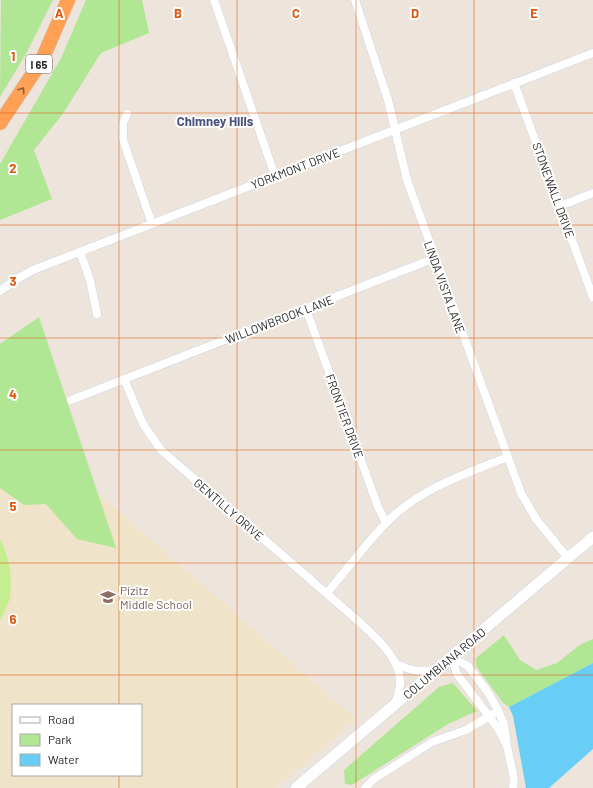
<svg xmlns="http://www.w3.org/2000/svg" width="593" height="788" viewBox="0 0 593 788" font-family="Barlow,sans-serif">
	<rect width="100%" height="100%" fill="#ede5db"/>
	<!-- education -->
	<path fill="#efe3c9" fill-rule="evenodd" d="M0,407L356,719L276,788H0ZM13,705H141V775H13Z"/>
	<!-- green -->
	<path fill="#b0e694" d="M1,0H53L26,54L0,97Z
		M86,0H142L149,33L101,53L62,115L34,150L52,199L0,220V164L61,58Z
		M39,317L116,548L77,539L46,504L24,505L0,488V344Z
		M504,635L520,660L536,670L557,663L581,644L593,639V663L509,707L503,703L476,666V658Z
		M453,683L477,711L448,724L352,785L345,784L344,770L439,687Z"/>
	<!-- pitch -->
	<path fill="#c5ee90" d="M0,539C9,556 13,578 10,597C8,605 3,614 0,621Z"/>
	<!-- water -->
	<path fill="#68cef5" d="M593,663V749L549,788H526L513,716L509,707Z"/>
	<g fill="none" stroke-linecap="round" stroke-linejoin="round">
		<!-- minor casing -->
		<g stroke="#d0d4e4" stroke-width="9">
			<path id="minor" d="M214,0L275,176
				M355,0L388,100L407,180L521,493L536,519L568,558
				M514,83L593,297
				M127,114L123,123V140L152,224
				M560,206L593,193
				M80,252L90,280L97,314
				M0,291L15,280L33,270L593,53
				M306,309L378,507L386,523
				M124,379L143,424L161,450L356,619C373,635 401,657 400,683C400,690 397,698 395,704
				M71,400L435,258
				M327,593C346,570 365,545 386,523C419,489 464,474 508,457
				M451,657L468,666L487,691L498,710L504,724L507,746L497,727L457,674Z
				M395,663C410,671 420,672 436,670
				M507,746L514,779L513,788
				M365,788L374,779L432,742L466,730L493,714"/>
		</g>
		<!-- secondary casing -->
		<g stroke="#d0d4e4" stroke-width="12">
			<path id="secondary" d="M296,788L593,537"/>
		</g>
		<!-- motorway casing -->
		<g stroke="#c8c8c8" stroke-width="15">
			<path id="motorway" d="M0,123L42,60L68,0"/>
		</g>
		<!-- minor -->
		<use href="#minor" stroke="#fff" stroke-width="8"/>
		<!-- secondary -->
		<use href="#secondary" stroke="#fff" stroke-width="11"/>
		<!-- motorway -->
		<use href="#motorway" stroke="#ffa054" stroke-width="14"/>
	</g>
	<!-- one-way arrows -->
	<defs><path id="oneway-chevron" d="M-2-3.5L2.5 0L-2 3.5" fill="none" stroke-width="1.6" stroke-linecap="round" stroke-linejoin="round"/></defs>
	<use stroke="#8a5f3d" href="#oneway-chevron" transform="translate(22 90) rotate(-56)"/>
	<!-- grid -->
	<path fill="none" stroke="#de570e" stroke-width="1" stroke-opacity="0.55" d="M119,0V705M237,0V788M356,0V788M474,0V788M0,113H593M0,225H593M0,338H593M0,450H593M0,563H593M0,675H593M119,775V788"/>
	<!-- icons -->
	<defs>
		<g id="school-bare" transform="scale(1.2)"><path d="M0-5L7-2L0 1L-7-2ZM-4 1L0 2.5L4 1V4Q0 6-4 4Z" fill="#8d6e63" stroke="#fff" stroke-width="2.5" paint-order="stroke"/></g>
	</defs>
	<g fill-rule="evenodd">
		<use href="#school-bare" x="108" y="597"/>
	</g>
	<g text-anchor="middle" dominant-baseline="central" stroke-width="4" stroke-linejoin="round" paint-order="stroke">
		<!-- shield labels -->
		<rect fill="#fff" stroke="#6a6a6a" stroke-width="1" x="26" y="55" width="26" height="18" rx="3"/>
		<g font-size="11" font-weight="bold" fill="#2a2a2a">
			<text x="39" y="64">I 65</text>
		</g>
		<!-- street labels -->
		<g font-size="12" fill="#2a2a2a" stroke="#fff">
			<text transform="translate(295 168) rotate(-21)">YORKMONT DRIVE</text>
			<text transform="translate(554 190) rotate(70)">STONEWALL DRIVE</text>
			<text transform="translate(445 287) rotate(70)">LINDA VISTA LANE</text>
			<text transform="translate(279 319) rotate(-21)">WILLOWBROOK LANE</text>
			<text transform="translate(345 416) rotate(70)">FRONTIER DRIVE</text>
			<text transform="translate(229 509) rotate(41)">GENTILLY DRIVE</text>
			<text transform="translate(444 663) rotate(-40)">COLUMBIANA ROAD</text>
		</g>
		<!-- education labels -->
		<g font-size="12" fill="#785e54" stroke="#fff" text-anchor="start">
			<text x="120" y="590">Pizitz<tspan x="120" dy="14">Middle School</tspan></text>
		</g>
		<!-- neighbourhood labels -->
		<g font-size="13" font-weight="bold" fill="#48517d" stroke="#fff">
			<text x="215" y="121">Chimney Hills</text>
		</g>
	</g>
	<g font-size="13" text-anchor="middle" font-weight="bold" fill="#de570e" stroke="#fff" stroke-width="4" stroke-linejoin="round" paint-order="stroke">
		<text x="59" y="18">A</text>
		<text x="178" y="18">B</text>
		<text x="296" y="18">C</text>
		<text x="415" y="18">D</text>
		<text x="534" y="18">E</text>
		<text x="13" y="61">1</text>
		<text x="13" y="173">2</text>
		<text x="13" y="286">3</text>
		<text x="13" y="399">4</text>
		<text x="13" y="511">5</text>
		<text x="13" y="624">6</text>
	</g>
	<!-- legend -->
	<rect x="12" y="704" width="130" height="72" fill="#ffffff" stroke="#aaaaaa"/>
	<rect x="20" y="717" width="20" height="6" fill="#ffffff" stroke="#aaaaaa"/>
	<text x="48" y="724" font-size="12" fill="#2a2a2a">Road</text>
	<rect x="20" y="734" width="20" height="12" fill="#b0e694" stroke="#aaaaaa"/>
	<text x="48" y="744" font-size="12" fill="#2a2a2a">Park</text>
	<rect x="20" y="754" width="20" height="12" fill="#68cef5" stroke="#aaaaaa"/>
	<text x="48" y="764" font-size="12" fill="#2a2a2a">Water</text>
</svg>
